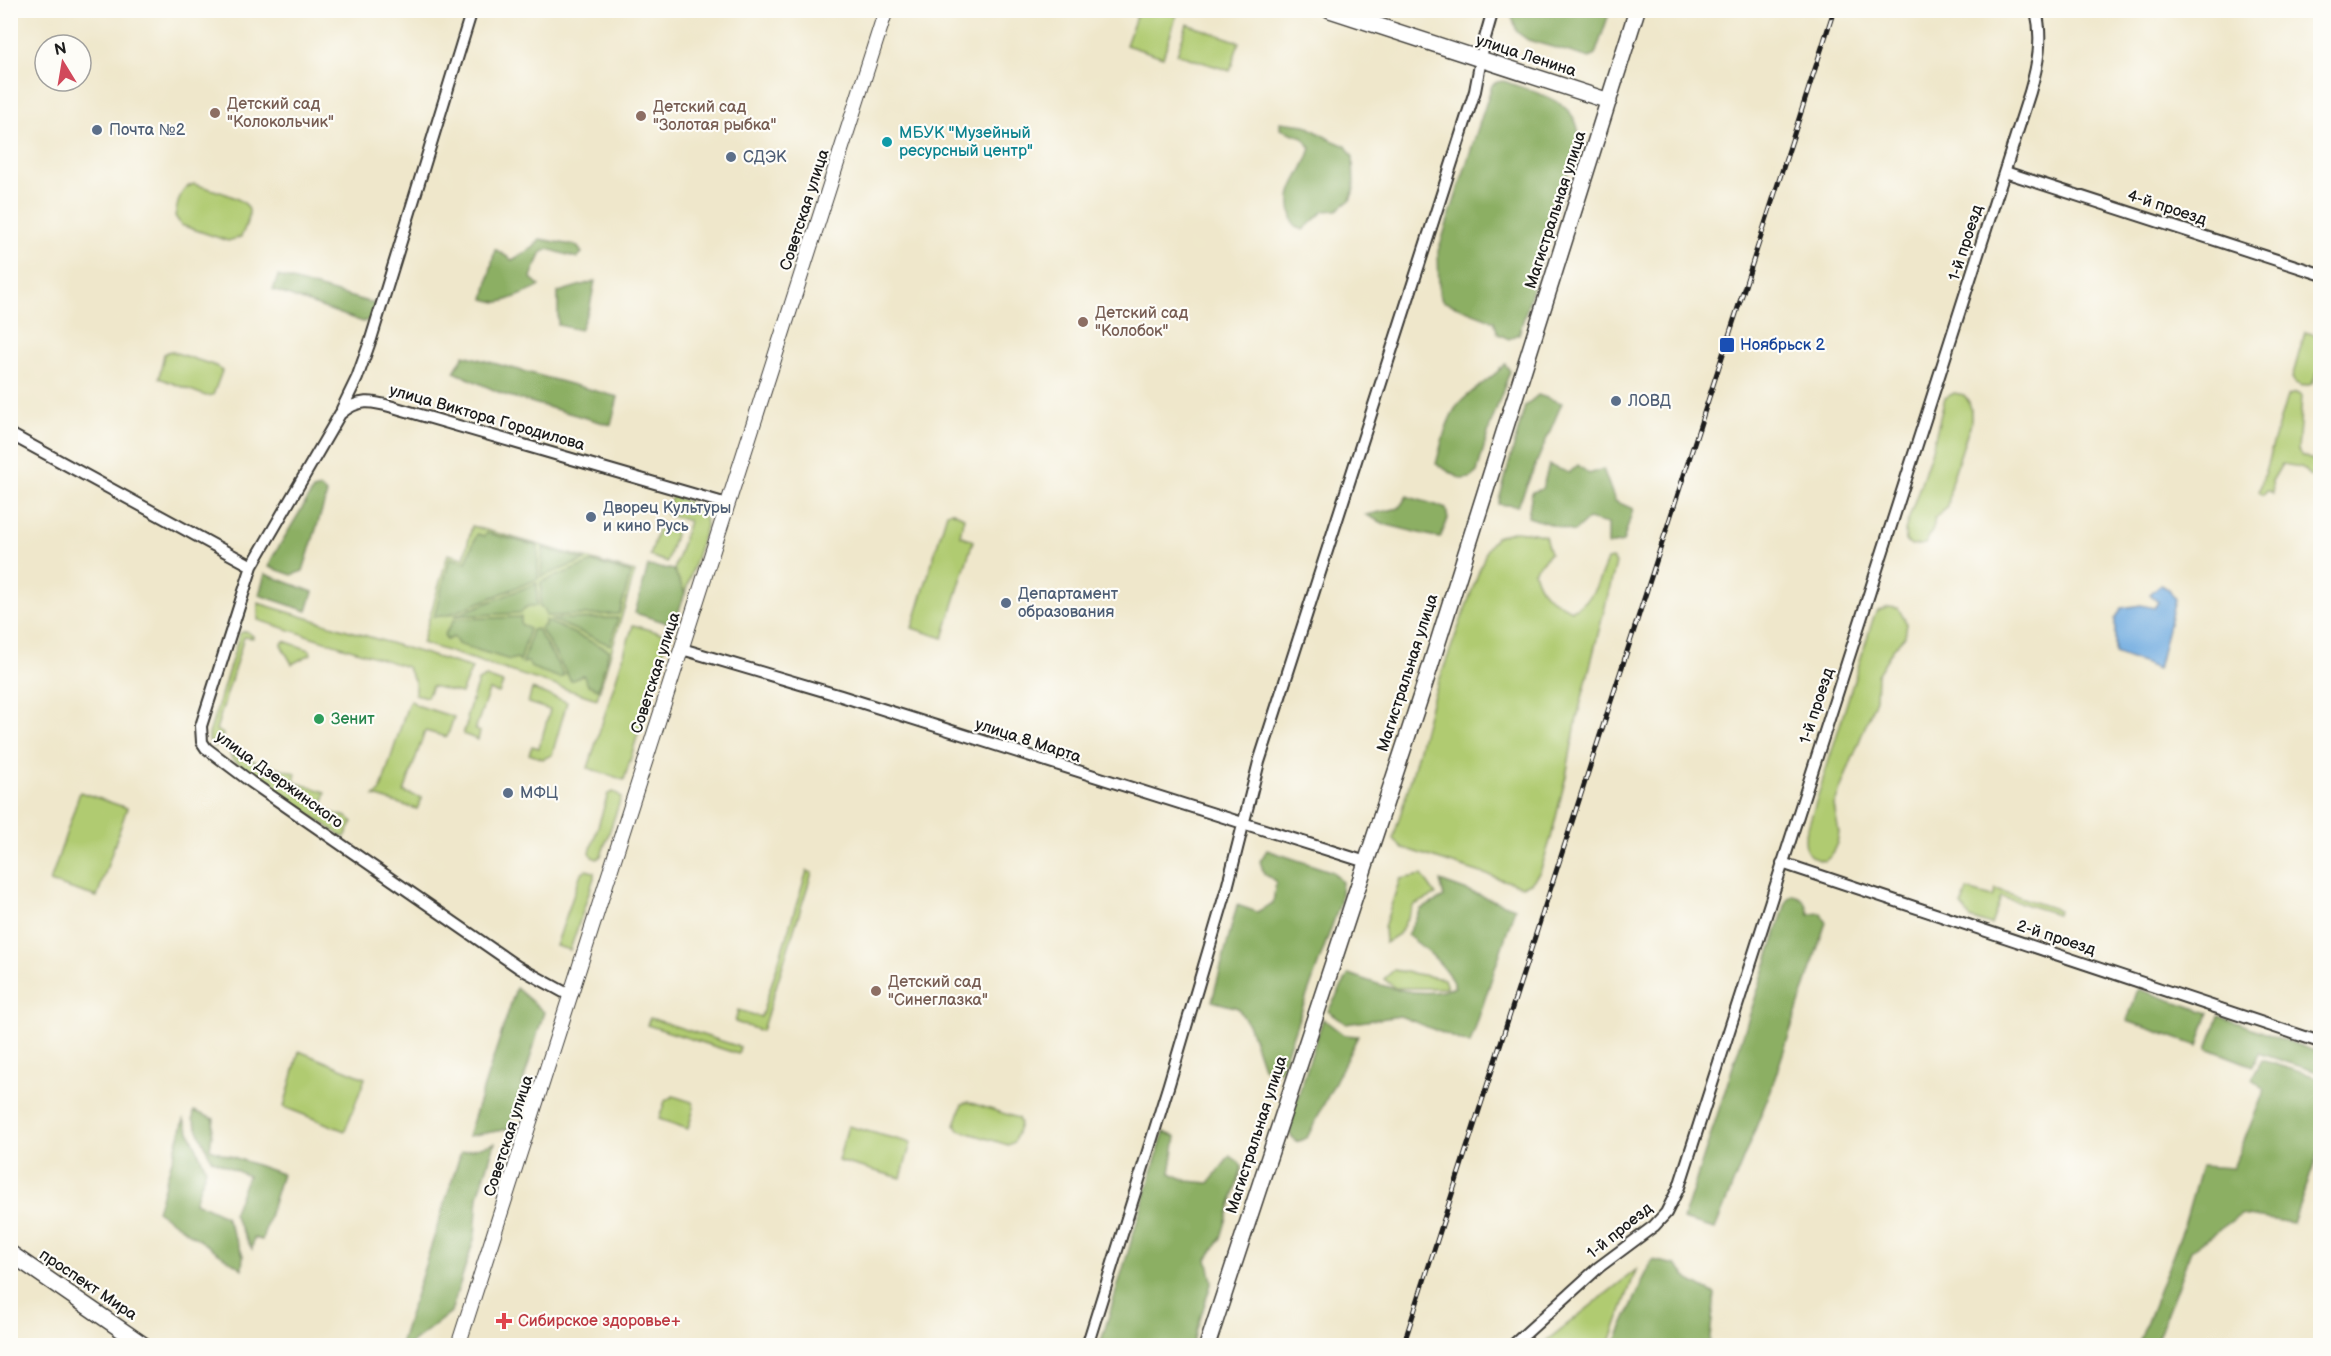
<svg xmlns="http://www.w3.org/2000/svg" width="2331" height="1356" viewBox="0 0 2331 1356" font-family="'Balsamiq Sans',sans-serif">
	<rect width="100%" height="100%" fill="#fdfcf7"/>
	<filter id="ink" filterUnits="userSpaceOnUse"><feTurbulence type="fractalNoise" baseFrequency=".0167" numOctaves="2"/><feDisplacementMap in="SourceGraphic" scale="12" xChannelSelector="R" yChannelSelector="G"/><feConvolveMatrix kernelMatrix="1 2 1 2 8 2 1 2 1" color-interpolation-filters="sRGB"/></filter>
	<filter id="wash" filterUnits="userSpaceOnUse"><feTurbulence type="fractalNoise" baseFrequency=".008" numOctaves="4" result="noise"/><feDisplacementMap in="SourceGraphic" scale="24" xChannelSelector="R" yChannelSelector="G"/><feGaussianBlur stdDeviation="1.35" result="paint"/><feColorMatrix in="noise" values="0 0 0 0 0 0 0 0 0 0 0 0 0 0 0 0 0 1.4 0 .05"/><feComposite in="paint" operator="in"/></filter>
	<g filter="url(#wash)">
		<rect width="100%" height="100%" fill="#efe7cb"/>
		<!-- green -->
		<path fill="#b0cb71" stroke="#667446" stroke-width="1.5" d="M1138,11H1178L1163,57L1126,45Z
			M1187,24L1239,42L1230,71L1177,54Z
			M194,184C205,188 247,197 249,210C250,218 244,230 241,237L228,241L181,225L175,216C178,203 179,188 194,184Z
			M2305,332L2320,336V366L2312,384L2303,386L2295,383L2292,378Z
			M170,351L216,366L222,371L213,395L206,396L159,378L164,354Z
			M1954,393L1964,395L1969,402L1971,409V422L1951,483L1948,507L1935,518L1933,529L1925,544L1911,546L1906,541L1905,530L1931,453L1945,398Z
			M2296,393L2302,396L2298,450L2301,455L2318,463L2320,471L2318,476H2310L2301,467L2282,464L2272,481L2273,493L2267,490L2263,495L2259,492L2286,399L2289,395Z
			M672,496C689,502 707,506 706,527L685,593L674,570L689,521L666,514Z
			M951,511L964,517L960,535L973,541L943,638L912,628L947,513Z
			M660,523L677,528L667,562L650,556Z
			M472,526L635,572L597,699L422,643L448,554L464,558Z
			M1515,531L1534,533L1545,536L1550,553L1534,571C1540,595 1551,599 1571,610C1593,603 1599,580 1607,560L1612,559L1616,563L1577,718L1566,776L1551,838L1540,872L1531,883L1522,886L1403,848L1393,839L1413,772L1430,706L1487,549L1496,537Z
			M258,603L472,668L461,693L432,686L427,697L415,694V682L407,667L258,620Z
			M1888,607L1898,608L1907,624L1905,636L1893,649L1877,675L1876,699L1834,805L1839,833L1837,843L1831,856L1825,861C1809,859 1805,853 1805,837L1874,616L1878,611Z
			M633,625L668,635L624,780L588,768Z
			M246,631L253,636V638L244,637L216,730L223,734L221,743L215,747L209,741V734L240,633Z
			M284,641L310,650L311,654L292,664L281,645Z
			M486,677L503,683L499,693L489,690L475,730L480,732L478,740L463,734L468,720L466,718L478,681Z
			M532,689L567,702L552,755L543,759L529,754L532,746L539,748L550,710L528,703Z
			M411,700L416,705L454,717L447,737L425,731L404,792L422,798L417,809L374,796L380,792L408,704Z
			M230,754L296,773L294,782L326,792L321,810L347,817L353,822L345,837L341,836L232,759Z
			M80,792L127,808L97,897L50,882Z
			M613,792L618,794L621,798L601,856L597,859L592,857L590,852L608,794Z
			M586,870L594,872V878L570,950L556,946L581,873Z
			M807,871L812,873L762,1031L735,1022L738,1010L761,1017Z
			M1422,875L1436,895L1414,905L1399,934L1385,943L1384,927L1400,879Z
			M1996,889L2058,910L2057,914L2001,897L1991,925L1970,918L1962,906L1967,890L1993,897Z
			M1394,970L1444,979L1447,988H1395L1384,979Z
			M650,1018L740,1047L738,1054L647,1025Z
			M299,1051L365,1078L345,1131L284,1107Z
			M673,1096L692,1102L694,1108L688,1129L659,1119L665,1101Z
			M968,1102L1018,1118L1020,1124L1014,1142L1008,1145L959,1130L955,1125L962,1104Z
			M848,1126L911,1143L901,1178L838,1161Z
			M1636,1270L1609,1345H1541Z"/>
		<!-- forest -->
		<path fill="#8caf63" stroke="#546640" stroke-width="1.5" d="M1510,11V10L1610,11L1595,55L1590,58L1528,40L1517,32Z
			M1504,81C1534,93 1577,99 1579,136L1519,334L1509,339L1498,334L1494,321L1442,301L1439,292L1438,251L1492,85L1497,82Z
			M1280,122L1305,125L1329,139L1346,146L1353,157L1354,190L1350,200L1337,210L1324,211L1303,230L1295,227C1280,186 1301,183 1311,148L1302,137L1280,129Z
			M540,239L577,246L582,253L577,258L548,249L541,253C539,263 533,268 531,278L540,286C535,290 504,302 499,302C494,302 488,300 484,299L495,249L512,260L533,248Z
			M278,276L376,304L369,320L363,322L273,290Z
			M595,281L590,306L580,330L558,325V292Z
			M464,355L618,397L611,425L505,395L454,372Z
			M1505,364L1510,371L1490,426L1477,472L1470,478L1461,479L1436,464C1441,446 1445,425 1455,409C1467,391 1491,381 1505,364Z
			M1538,395L1562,403L1518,506L1498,504L1525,406Z
			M1549,465L1569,473L1578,465L1589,474L1603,469L1615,501L1633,509L1623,542L1608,545V524L1588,519L1574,532L1528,517L1532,492L1542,489Z
			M321,488L327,494L303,571L292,575L269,567L272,558L313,490Z
			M1407,496C1420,501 1433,503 1446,509L1448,519L1440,538L1387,525L1366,515L1399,508Z
			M487,533L538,546V579L448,615L434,617L450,558L466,562L477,534L484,536Z
			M543,548L585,560L541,577Z
			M593,562L631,573L619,614L546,616L545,610L540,607L541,582Z
			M648,566L674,570L685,593L674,625L635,613Z
			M265,574L313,592L307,611L259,595Z
			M537,583V606C530,605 525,606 521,613L454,616Z
			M521,617V624L529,629L520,662L517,658L510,660L458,644L454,637L447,640L444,635L455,619Z
			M618,618L610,645L550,619Z
			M545,620L609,650L598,689L588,685L583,675L571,681L540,628L545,625Z
			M537,629L564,675L560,678L532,668L528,662L523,663L532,630Z
			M1267,850L1333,872L1342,882L1340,903L1280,1071L1269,1072L1263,1067L1249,1026L1238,1008L1212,1001L1237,905L1257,912L1273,903L1276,881L1264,874L1260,861Z
			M1440,881L1515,908L1470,1044L1400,1016L1346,1024L1328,1011L1349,974C1381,986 1422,1001 1455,987C1446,965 1426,949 1407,935L1421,909L1444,897Z
			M1792,895C1804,897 1807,903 1809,914L1821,913L1826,922L1771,1090L1715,1229L1683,1220L1787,900Z
			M516,988L544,1012L509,1129L468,1136Z
			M2138,989L2209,1013L2198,1046L2127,1021Z
			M2219,1016L2320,1053V1073L2259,1053L2253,1066L2207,1048Z
			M1323,1019L1344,1035L1358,1036L1307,1138L1296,1142L1290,1134L1295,1106Z
			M2262,1060L2320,1078V1148L2293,1223L2240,1215L2191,1250L2155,1345H2138L2183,1229L2201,1166L2233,1168L2265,1089L2252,1079Z
			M194,1111L214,1119L210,1149L282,1174L262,1240L254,1238L252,1249L233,1214L248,1176L211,1159L193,1119Z
			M184,1120L206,1169L195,1202L225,1216L243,1255L242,1269L157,1211Z
			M1164,1132L1176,1137L1170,1173L1188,1181L1209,1183L1230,1156L1239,1162L1242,1167L1221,1238L1207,1259L1212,1281L1192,1345H1100Z
			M495,1143L478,1196L475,1236L451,1312L409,1345L400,1344L461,1152Z
			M1652,1260L1676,1265L1689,1280L1715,1294L1709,1345H1614Z"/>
		<!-- water -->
		<path fill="#6fabe0" stroke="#46647e" stroke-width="1.5" d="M2160,585L2169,589L2175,599L2158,669L2115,653V619L2122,608L2141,605L2154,608L2158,602L2150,594Z"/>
	</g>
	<g filter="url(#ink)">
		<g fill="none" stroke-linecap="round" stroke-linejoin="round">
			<!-- street casing -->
			<g stroke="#3c3a36" stroke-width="14">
				<path id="street" d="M2005,172L2320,274
					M342,409L357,378L371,339L472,10
					M10,434L252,566
					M682,649L841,696L1366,862
					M1782,863L2320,1042
					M571,996L518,967L251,782L206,748L202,742L201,726L252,566L340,414C358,398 372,401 393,407L727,504
					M1087,1346L1169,1084L1227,888L1259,762L1475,91L1485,38L1493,10
					M1512,1346L1599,1267L1654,1226L1666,1213L1679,1187L2030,92C2038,64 2043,39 2036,10"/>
			</g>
			<!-- secondary casing -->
			<g stroke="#3c3a36" stroke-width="16">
				<path id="secondary" d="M458,1346L886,10"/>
			</g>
			<!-- primary casing -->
			<g stroke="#3c3a36" stroke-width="18">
				<path id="primary" d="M1330,10L1609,101
					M10,1253L145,1346
					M1207,1346L1426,680L1637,10"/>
			</g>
			<!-- street -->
			<use href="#street" stroke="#fff" stroke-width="10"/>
			<!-- secondary -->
			<use href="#secondary" stroke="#fff" stroke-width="14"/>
			<!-- primary -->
			<use href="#primary" stroke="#fff" stroke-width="15"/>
			<!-- rail casing -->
			<g stroke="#1c1c1c" stroke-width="5">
				<path id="rail" d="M1403,1346L1834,10"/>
			</g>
			<!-- rail -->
			<use href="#rail" stroke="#fdfcf7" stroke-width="3" stroke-dasharray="9" stroke-linecap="butt"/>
		</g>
	</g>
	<!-- markers -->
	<g fill="#8d6e63" stroke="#fdfcf7" stroke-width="2">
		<circle cx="215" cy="113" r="6"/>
		<circle cx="641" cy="116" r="6"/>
		<circle cx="1083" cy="322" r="6"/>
		<circle cx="876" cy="991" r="6"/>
	</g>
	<g fill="#5c6f8a" stroke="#fdfcf7" stroke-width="2">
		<circle cx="97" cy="130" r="6"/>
		<circle cx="731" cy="157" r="6"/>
		<circle cx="1616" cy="401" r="6"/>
		<circle cx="591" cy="517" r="6"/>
		<circle cx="1006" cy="603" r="6"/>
		<circle cx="508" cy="793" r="6"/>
	</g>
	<circle fill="#0f9aa8" stroke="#fdfcf7" stroke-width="2" cx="887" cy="142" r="6"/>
	<rect fill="#1a4fb4" stroke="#fdfcf7" stroke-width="2" x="1719" y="337" width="16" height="16" rx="3"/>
	<circle fill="#2e9e5b" stroke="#fdfcf7" stroke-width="2" cx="319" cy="719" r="6"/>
	<path fill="#e0444e" stroke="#fdfcf7" stroke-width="2" d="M501 1312h6v6h6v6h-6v6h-6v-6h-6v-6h6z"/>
	<g text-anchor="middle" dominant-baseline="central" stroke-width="4.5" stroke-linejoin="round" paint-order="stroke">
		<!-- street labels -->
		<g font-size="16" fill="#1c1c1c" stroke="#fdfcf7">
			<text transform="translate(1526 56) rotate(18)">улица Ленина</text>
			<text transform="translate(2167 208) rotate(18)">4-й проезд</text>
			<text transform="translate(805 210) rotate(-72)">Советская улица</text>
			<text transform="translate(1556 210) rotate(-72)">Магистральная улица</text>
			<text transform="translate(1966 243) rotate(-72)">1-й проезд</text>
			<text transform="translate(487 418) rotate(16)">улица Виктора Городилова</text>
			<text transform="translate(656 673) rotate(-72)">Советская улица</text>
			<text transform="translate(1408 673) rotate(-72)">Магистральная улица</text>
			<text transform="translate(1817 706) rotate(-72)">1-й проезд</text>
			<text transform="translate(1028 741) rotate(18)">улица 8 Марта</text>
			<text transform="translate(279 780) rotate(36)">улица Дзержинского</text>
			<text transform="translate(2056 938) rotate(18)">2-й проезд</text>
			<text transform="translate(1257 1135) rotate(-72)">Магистральная улица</text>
			<text transform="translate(509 1136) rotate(-72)">Советская улица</text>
			<text transform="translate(1620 1231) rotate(-39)">1-й проезд</text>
			<text transform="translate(88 1285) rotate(34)">проспект Мира</text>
		</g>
		<!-- education labels -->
		<g font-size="16" fill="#785e54" stroke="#fdfcf7" text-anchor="start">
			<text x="227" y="104">Детский сад<tspan x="227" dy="18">"Колокольчик"</tspan></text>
			<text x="653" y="107">Детский сад<tspan x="653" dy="18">"Золотая рыбка"</tspan></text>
			<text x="1095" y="313">Детский сад<tspan x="1095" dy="18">"Колобок"</tspan></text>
			<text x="888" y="982">Детский сад<tspan x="888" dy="18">"Синеглазка"</tspan></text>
		</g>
		<!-- service labels -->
		<g font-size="16" fill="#4e5e75" stroke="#fdfcf7" text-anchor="start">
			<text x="109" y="130">Почта №2</text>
			<text x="743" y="157">СДЭК</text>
			<text x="1628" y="401">ЛОВД</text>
			<text x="603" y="508">Дворец Культуры<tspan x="603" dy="18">и кино Русь</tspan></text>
			<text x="1018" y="594">Департамент<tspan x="1018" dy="18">образования</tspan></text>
			<text x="520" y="793">МФЦ</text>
		</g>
		<!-- culture labels -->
		<g font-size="16" fill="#0d838f" stroke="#fdfcf7" text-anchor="start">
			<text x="899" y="133">МБУК "Музейный<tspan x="899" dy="18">ресурсный центр"</tspan></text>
		</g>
		<!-- transit labels -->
		<g font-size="16" fill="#164399" stroke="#fdfcf7" text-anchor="start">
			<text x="1740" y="345">Ноябрьск 2</text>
		</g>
		<!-- leisure labels -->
		<g font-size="16" fill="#27864d" stroke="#fdfcf7" text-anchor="start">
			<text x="331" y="719">Зенит</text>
		</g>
		<!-- health labels -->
		<g font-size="16" fill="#be3a42" stroke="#fdfcf7" text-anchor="start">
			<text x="518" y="1321">Сибирское здоровье+</text>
		</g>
	</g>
	<!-- margin -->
	<rect width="2331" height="1356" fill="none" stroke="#fdfcf7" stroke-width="36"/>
	<!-- north arrow -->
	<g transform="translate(63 63) rotate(349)"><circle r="28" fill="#fdfcf7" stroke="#a3a29f" stroke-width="1.5"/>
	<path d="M0-4.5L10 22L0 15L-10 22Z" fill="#d1495b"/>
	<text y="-9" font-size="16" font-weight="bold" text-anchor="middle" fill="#1c1c1c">N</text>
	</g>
</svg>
